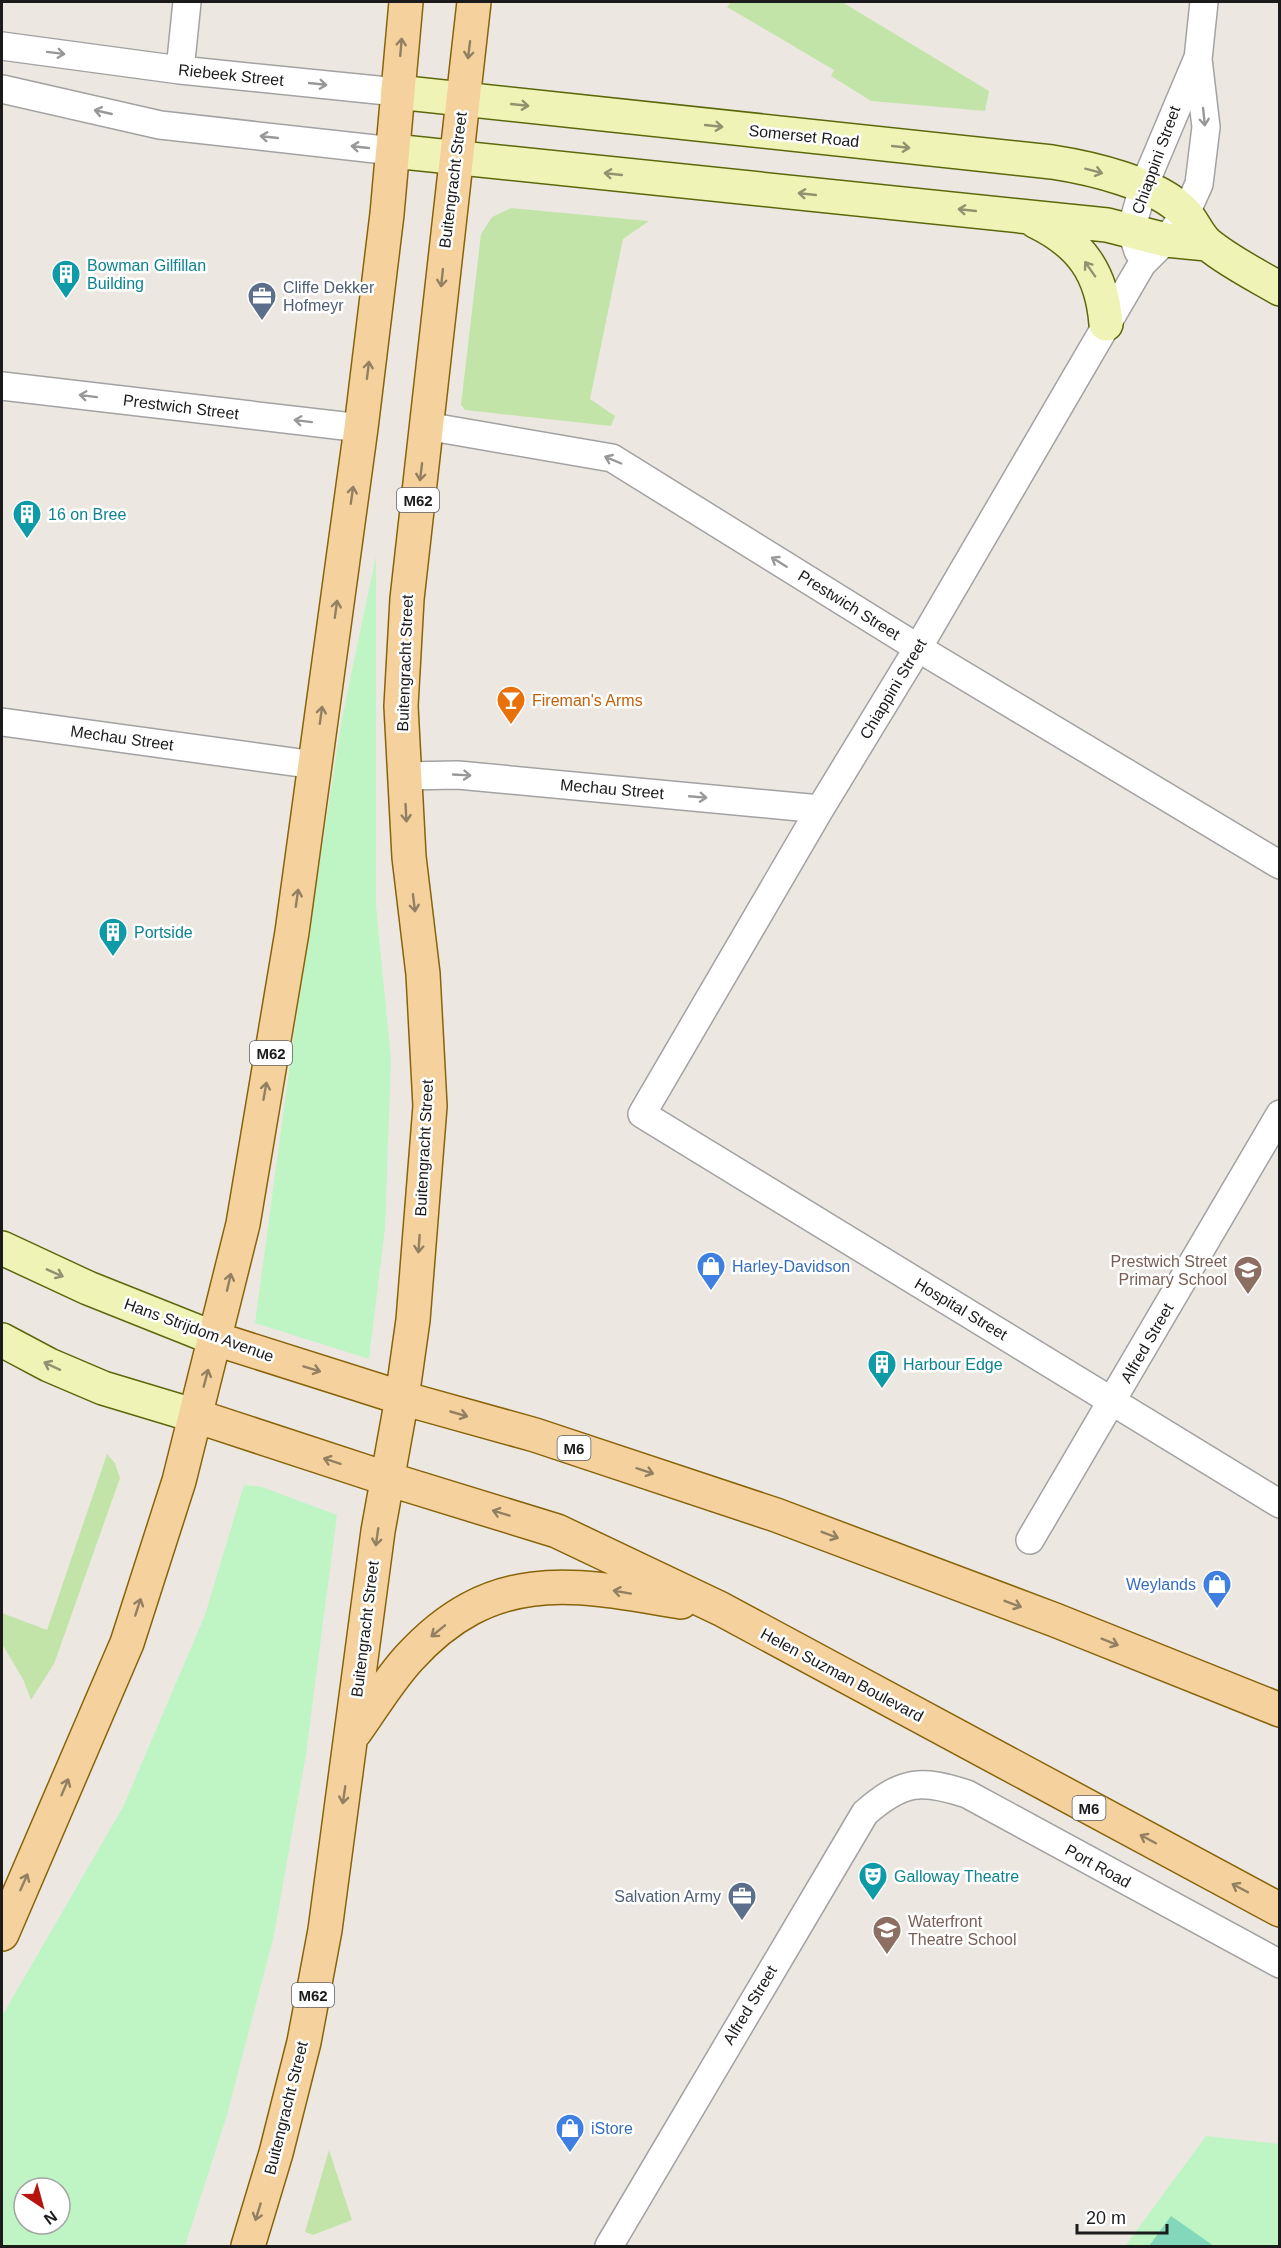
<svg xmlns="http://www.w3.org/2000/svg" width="1281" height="2248" viewBox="0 0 1281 2248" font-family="Helvetica,sans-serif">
	<rect width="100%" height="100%" fill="#ece8e1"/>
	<!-- grass -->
	<path fill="#c3e4a9" d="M731,2H842L989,91L985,111L871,101L831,76L834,70L727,7Z
		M511,208L649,221L623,239L590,399L615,416L611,426L465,410L461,405L481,234L492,217Z
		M107,1454L115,1463L120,1478L54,1664L31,1700L23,1679L2,1644V1613L47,1630Z
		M329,2150L352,2220L313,2235L305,2232Z"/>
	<!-- park -->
	<path fill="#bff5c5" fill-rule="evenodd" d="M376,556V906L391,1059L385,1228L369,1359L255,1323L299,997L342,718Z
		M244,1485L262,1487L337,1515L306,1754L274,1935L227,2115L185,2246H2V2016L123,1807L205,1615ZM24,2188H60V2224H24Z
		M1206,2136L1279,2144V2246H1125Z"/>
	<!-- pitch -->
	<path fill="#83d7ba" d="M1171,2216L1214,2246H1149Z"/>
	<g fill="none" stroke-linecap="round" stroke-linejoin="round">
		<!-- minor casing -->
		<g stroke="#a2a2a2" stroke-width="30">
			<path id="minor" d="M1204,2L1198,59L1206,127L1199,184L1186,213L1166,240L1142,264L918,648L820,809L642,1114L1280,1504
				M2,46L180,70L397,92
				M180,70L187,2
				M2,89L160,125L393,151
				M1138,251L1131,230L1143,188L1197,60
				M2,386L361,428
				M426,426L612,458L918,648L1280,865
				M2,722L315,765
				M404,776L458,775L820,809
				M1030,1540L1280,1114
				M609,2246L865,1813C903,1780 921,1779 967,1794L1280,1964"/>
		</g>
		<!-- secondary casing -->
		<g stroke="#5a680b" stroke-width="36">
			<path id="secondary" d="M397,92L1052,162C1091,168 1156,183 1184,212C1194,222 1198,237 1209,245C1230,262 1256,275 1280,289
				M393,151L1107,225L1166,240L1207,244
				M1035,221C1081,243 1102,273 1106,324
				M2,1248L88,1288L216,1339
				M2,1340L49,1365L103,1388L196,1416"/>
		</g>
		<!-- primary casing -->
		<g stroke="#88630a" stroke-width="36">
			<path id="primary" d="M216,1339L402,1398L535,1435L776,1515L1055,1620L1280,1710
				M196,1416L388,1479L557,1531L721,1609L1280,1910
				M355,1732C373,1707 388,1681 409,1658C492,1567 572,1583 681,1602
				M2,1934L127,1643L179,1481L243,1224L292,932L361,428L387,214L406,2
				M248,2246L276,2153L304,2042L325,1930L378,1531L402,1398L413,1320L430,1106L423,974L409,857L401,706L407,599L474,2"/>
		</g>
		<!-- minor -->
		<use href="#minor" stroke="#fff" stroke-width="27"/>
		<!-- secondary -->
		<use href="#secondary" stroke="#eff4b6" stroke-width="33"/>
		<!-- primary -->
		<use href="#primary" stroke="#f5d29d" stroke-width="33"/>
	</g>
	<!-- one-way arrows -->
	<defs><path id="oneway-shaft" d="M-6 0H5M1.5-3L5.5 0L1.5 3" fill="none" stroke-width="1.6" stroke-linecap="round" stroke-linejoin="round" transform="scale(1.5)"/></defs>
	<g stroke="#938062">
		<use href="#oneway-shaft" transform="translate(401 47) rotate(-85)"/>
		<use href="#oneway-shaft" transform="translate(469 50) rotate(97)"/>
		<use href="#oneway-shaft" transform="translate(442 278) rotate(96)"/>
		<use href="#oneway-shaft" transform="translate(368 370) rotate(-83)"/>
		<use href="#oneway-shaft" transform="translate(421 472) rotate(97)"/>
		<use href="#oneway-shaft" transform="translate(352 495) rotate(-82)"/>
		<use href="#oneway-shaft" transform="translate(336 609) rotate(-82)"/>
		<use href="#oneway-shaft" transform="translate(321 715) rotate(-82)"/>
		<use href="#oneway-shaft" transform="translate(406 813) rotate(87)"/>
		<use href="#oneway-shaft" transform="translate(297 898) rotate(-82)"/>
		<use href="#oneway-shaft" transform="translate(414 903) rotate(83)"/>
		<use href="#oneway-shaft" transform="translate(265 1091) rotate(-80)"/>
		<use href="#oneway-shaft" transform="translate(419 1244) rotate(94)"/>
		<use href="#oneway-shaft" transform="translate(229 1282) rotate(-77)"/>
		<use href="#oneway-shaft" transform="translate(312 1369) rotate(17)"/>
		<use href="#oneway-shaft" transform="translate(206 1378) rotate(-75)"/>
		<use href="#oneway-shaft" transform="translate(459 1414) rotate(16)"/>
		<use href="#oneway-shaft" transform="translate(332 1461) rotate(-162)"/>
		<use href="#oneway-shaft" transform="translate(645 1471) rotate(18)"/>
		<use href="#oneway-shaft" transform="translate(501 1513) rotate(-163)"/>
		<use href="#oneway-shaft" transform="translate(830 1535) rotate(21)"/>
		<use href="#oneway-shaft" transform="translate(377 1537) rotate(98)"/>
		<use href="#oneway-shaft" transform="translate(622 1592) rotate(-170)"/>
		<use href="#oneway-shaft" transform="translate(1013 1604) rotate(21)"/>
		<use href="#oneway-shaft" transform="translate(138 1607) rotate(-72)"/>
		<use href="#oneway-shaft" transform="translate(438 1631) rotate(141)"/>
		<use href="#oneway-shaft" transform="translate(1110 1642) rotate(22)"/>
		<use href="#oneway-shaft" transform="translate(65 1787) rotate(-67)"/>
		<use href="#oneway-shaft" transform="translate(344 1795) rotate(98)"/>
		<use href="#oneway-shaft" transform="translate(1148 1839) rotate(-152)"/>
		<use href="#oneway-shaft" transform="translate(24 1882) rotate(-66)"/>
		<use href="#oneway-shaft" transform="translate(1240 1888) rotate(-152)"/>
		<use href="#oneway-shaft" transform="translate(258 2212) rotate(107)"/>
	</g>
	<g stroke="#989898">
		<use href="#oneway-shaft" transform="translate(56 53) rotate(7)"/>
		<use href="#oneway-shaft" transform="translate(318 84) rotate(6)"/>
		<use href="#oneway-shaft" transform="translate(103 112) rotate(-167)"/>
		<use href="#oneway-shaft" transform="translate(1204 117) rotate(84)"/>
		<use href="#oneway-shaft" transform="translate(269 137) rotate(-174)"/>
		<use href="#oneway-shaft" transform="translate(360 147) rotate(-174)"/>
		<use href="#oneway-shaft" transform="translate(88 396) rotate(-173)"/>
		<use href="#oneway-shaft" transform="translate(303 421) rotate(-173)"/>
		<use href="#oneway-shaft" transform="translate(613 460) rotate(-157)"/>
		<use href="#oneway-shaft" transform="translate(779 562) rotate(-148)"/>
		<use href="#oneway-shaft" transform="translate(462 775) rotate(3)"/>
		<use href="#oneway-shaft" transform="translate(698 797) rotate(5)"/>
	</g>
	<g stroke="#909270">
		<use href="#oneway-shaft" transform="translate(520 105) rotate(6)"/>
		<use href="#oneway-shaft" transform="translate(714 126) rotate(6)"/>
		<use href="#oneway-shaft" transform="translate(901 147) rotate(6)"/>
		<use href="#oneway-shaft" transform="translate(1094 171) rotate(15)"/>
		<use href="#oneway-shaft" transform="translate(613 174) rotate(-174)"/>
		<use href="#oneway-shaft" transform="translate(807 194) rotate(-174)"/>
		<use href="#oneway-shaft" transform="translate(967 210) rotate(-174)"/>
		<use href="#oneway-shaft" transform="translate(1090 269) rotate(-125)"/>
		<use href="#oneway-shaft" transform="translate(55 1273) rotate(24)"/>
		<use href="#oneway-shaft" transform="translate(52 1366) rotate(-155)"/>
	</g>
	<!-- icons -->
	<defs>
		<g id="building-pin" transform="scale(1.5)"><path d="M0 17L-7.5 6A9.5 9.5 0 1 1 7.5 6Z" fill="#0f9aa8" stroke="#fff"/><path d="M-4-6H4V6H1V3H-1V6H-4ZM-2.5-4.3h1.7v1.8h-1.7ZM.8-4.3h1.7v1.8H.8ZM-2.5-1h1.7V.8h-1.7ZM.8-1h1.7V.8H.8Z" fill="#fff"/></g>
		<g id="office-pin" transform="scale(1.5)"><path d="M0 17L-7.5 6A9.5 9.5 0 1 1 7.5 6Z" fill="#5c6f8a" stroke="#fff"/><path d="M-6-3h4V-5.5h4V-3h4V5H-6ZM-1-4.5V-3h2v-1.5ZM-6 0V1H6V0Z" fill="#fff"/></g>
		<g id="bar-pin" transform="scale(1.5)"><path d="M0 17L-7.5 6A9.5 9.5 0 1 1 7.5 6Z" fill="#e8710a" stroke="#fff"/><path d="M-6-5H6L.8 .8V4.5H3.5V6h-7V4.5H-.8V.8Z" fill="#fff"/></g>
		<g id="shop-pin" transform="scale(1.5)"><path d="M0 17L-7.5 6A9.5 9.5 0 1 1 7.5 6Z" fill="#3f7fe0" stroke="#fff"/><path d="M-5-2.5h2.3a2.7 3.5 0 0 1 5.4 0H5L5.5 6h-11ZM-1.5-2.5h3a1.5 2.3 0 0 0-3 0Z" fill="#fff"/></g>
		<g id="school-pin" transform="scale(1.5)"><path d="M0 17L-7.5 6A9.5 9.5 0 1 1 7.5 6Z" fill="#8d6e63" stroke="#fff"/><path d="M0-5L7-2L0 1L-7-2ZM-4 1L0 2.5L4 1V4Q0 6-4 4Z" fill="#fff"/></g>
		<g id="theatre-pin" transform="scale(1.5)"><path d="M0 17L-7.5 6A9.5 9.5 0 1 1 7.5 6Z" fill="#0f9aa8" stroke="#fff"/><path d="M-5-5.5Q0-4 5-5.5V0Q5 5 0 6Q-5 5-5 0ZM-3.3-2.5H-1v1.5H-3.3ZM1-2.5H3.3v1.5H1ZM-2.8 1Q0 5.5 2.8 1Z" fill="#fff"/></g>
		<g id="university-pin" transform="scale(1.5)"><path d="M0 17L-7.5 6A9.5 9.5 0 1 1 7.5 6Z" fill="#8d6e63" stroke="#fff"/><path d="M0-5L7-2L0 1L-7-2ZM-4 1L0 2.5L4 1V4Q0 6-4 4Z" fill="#fff"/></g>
	</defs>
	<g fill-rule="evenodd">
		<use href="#building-pin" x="66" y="274"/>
		<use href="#office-pin" x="262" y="296"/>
		<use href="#building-pin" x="27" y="514"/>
		<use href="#bar-pin" x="511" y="700"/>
		<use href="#building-pin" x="113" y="932"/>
		<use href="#shop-pin" x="711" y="1266"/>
		<use href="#school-pin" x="1248" y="1270"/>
		<use href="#building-pin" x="882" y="1364"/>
		<use href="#shop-pin" x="1217" y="1584"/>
		<use href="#theatre-pin" x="873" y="1876"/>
		<use href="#office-pin" x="742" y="1896"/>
		<use href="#university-pin" x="887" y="1930"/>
		<use href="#shop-pin" x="570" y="2128"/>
	</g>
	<g text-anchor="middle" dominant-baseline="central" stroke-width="5" stroke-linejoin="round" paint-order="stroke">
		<!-- shield labels -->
		<g fill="#fff" stroke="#5f5f5f" stroke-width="1.5">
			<rect x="397" y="488" width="42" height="24" rx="4.5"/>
			<rect x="250" y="1041" width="42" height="24" rx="4.5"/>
			<rect x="557.5" y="1436" width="33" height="24" rx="4.5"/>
			<rect x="1072.5" y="1796" width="33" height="24" rx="4.5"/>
			<rect x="292" y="1983" width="42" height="24" rx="4.5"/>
		</g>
		<g font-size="15" font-weight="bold" fill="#1b1b1b">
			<text x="418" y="500">M62</text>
			<text x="271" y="1053">M62</text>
			<text x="574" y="1448">M6</text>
			<text x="1089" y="1808">M6</text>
			<text x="313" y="1995">M62</text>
		</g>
		<!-- street labels -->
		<g font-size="16" fill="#1b1b1b" stroke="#fff">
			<text transform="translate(231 75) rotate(6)">Riebeek Street</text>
			<text transform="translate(804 136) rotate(6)">Somerset Road</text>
			<text transform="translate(1156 160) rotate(-70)">Chiappini Street</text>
			<text transform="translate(453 180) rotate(-83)">Buitengracht Street</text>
			<text transform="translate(181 407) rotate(7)">Prestwich Street</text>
			<text transform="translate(849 605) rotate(32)">Prestwich Street</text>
			<text transform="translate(405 663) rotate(-88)">Buitengracht Street</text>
			<text transform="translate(893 689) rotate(-59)">Chiappini Street</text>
			<text transform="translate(122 738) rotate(8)">Mechau Street</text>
			<text transform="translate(612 789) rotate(5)">Mechau Street</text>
			<text transform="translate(424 1148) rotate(-87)">Buitengracht Street</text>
			<text transform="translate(961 1309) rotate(31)">Hospital Street</text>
			<text transform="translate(199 1330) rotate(20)">Hans Strijdom Avenue</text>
			<text transform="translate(1147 1343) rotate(-60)">Alfred Street</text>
			<text transform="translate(365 1629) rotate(-83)">Buitengracht Street</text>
			<text transform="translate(842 1675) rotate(28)">Helen Suzman Boulevard</text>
			<text transform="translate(1098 1866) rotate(29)">Port Road</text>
			<text transform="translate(750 2005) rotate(-59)">Alfred Street</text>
			<text transform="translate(286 2108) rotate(-76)">Buitengracht Street</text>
		</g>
		<!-- culture labels -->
		<g font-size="16" fill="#0d838f" stroke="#fff" text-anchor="start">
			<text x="87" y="265">Bowman Gilfillan<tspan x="87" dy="18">Building</tspan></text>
			<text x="48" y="514">16 on Bree</text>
			<text x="134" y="932">Portside</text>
			<text x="903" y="1364">Harbour Edge</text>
			<text x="894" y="1876">Galloway Theatre</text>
		</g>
		<!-- service labels -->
		<g font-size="16" fill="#4e5e75" stroke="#fff" text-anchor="start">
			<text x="283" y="287">Cliffe Dekker<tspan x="283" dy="18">Hofmeyr</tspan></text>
			<text x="721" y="1896" text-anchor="end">Salvation Army</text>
		</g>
		<!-- food labels -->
		<g font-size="16" fill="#c56008" stroke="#fff" text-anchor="start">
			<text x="532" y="700">Fireman's Arms</text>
		</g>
		<!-- education labels -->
		<g font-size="16" fill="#785e54" stroke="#fff" text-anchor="end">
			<text x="1227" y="1261">Prestwich Street<tspan x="1227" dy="18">Primary School</tspan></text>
			<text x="908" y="1921" text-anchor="start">Waterfront<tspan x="908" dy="18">Theatre School</tspan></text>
		</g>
		<!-- shop labels -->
		<g font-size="16" fill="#366cbe" stroke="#fff" text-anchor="start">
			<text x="732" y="1266">Harley-Davidson</text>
			<text x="1196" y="1584" text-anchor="end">Weylands</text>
			<text x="591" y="2128">iStore</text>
		</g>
	</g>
	<!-- border -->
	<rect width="1281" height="2248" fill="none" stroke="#1b1b1b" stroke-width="6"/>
	<!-- north arrow -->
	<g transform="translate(42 2206) rotate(144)"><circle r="28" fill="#ffffff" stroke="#a4a4a4" stroke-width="1.5"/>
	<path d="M0-4.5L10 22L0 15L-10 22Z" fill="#b8140d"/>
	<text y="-9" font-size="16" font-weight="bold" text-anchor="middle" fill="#1b1b1b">N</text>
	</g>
	<!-- scale -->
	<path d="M1077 2224v9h90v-9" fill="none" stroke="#1b1b1b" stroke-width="3"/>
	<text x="1086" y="2224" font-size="18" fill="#1b1b1b" stroke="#ffffff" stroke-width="4.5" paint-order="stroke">20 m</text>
</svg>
